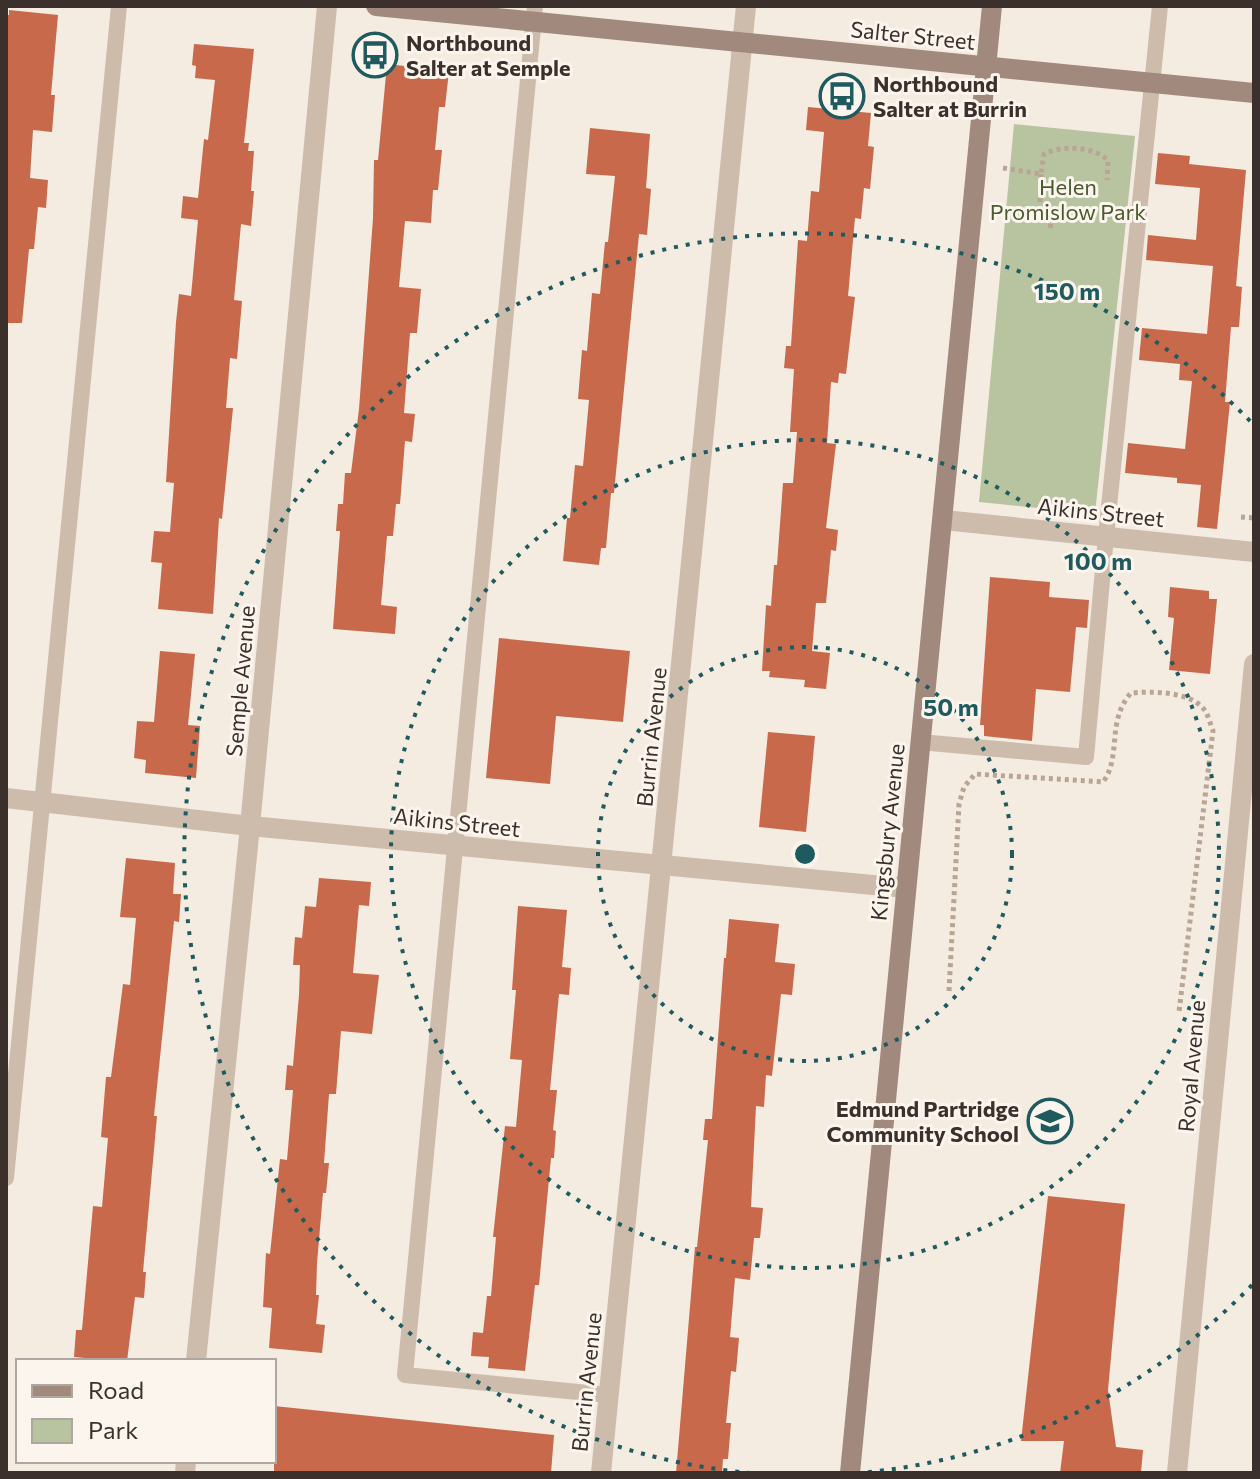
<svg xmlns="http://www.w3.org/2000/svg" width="1260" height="1479" viewBox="0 0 1260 1479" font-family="Commissioner,sans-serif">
	<rect width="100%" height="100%" fill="#f4ebe1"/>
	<!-- green -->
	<path fill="#b8c4a0" d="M1014,124L1135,136L1095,514L979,502Z"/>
	<!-- building -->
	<path fill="#c8694b" d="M9,10L58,15L51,95H55L52,132L33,130L30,178L48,180L46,208L38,207L34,249H29L22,323H6V15H9Z
		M194,44L254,49L244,143H249L248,151H254L251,191H254L251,226L241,224L234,300L242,301L237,359L230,358L226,408H233L222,519L219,518L213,614L158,609L162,563L151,562L154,531L170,532L174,483L166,482L176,322L179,294L191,296L198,220L181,218L183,196L198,198L204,139L208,140L215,80L195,78L196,66L192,65Z
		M387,64L449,71L445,107H439L435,150H442L438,190H433L431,223L405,221L399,287L421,289L417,333H410L404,413L415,414L412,442L405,441L400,504H396L393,536H387L381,605L397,607L395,634L333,629L340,531H336L338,504H343L345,473H351L359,409L373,218L374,160H378Z
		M808,107L871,113L868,146L874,147L870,189L864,188L861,219L855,218L848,296L855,297L846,374L839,373L838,383L831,382L827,443L836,444L826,528L838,530L836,551L831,550L826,603H816L812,651L830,653L826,689L804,687L805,680L769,677L770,671H762L766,605L771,606L774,565H777L783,483H793L797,432H790L794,369L784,368L786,346H791L798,240L807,241L811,191L819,192L824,132L806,130Z
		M590,128L650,134L646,188L651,189L647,235L639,234L614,493H611L606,548H601L599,565L563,561L567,518H570L575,465L583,466L589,400L578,399L582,350L587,351L592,293L600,294L605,242H608L615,176L586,174Z
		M1158,153L1190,156L1189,164L1246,170L1236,286L1242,287L1239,327H1231L1225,402H1230L1217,529L1197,527L1201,485L1177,483V478L1125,473L1128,443L1185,449L1192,381L1179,380L1180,364L1139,360L1142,328L1207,334L1213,266L1146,260L1148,235L1196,240L1200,188L1155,184Z
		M990,577L1050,582L1049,597L1089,600L1087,628L1076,627L1070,692L1036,689L1032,741L984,736V725H980Z
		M1170,587L1209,591V599H1217L1210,674L1169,670L1174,618L1168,617Z
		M499,638L630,651L623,722L556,716L550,784L486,778Z
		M160,651L195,654L188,725L200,726L196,778L145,773L146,760L134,758L137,721L154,722Z
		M768,732L815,736L806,832L759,827Z
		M126,858L175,863L173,894H181L179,922L174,921L154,1116H157L143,1272H146L144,1298L135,1297L127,1361H117L74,1357L76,1330H82L93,1206L102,1207L108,1138L101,1137L106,1077H111L123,984L130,985L136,918L120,917Z
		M319,878L371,882L369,906L359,905L353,973L379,975L372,1034L341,1031L336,1094H329L324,1163H329L326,1193H323L317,1263L316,1295H319L316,1324L325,1325L322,1353L269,1348L272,1308L263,1307L266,1253L270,1254L280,1159L287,1160L293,1090H285L287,1065L293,1066L299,995L300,965H293L295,937L302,938L305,906L316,907Z
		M518,906L567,910L562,967L571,968L569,995L559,994L550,1090H557L553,1130L556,1131L554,1158H551L539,1285H535L525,1371L488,1368L489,1357L471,1356L473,1332L483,1333L487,1296H491L496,1237H493L505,1126L516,1127L522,1060L510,1059L516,990H512Z
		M729,919L779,924L775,962L795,964L792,995L781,994L772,1076L766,1075L764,1107L756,1106L751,1207L763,1208L760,1238H754L750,1280L735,1278L730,1337L739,1338L736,1372L731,1371L726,1423H731L728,1459H723L722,1473H676L695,1247H697L708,1140H703L705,1119H712L724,958H726Z
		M1048,1196L1125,1204L1108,1390L1116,1447L1143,1450L1141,1473H1060L1064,1441H1021Z
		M274,1406L554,1435L551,1473H274Z"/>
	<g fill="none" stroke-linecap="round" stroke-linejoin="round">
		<!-- path -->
		<path stroke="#b9a596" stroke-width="5" stroke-dasharray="4 4" stroke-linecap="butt" d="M1003,168L1041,174L1044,154C1062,145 1092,146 1108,160L1107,180
			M1041,174L1040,202L1052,211L1050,230
			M1241,517L1254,518
			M949,991L959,804L964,787L975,774L1103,782C1122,757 1106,721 1131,693C1152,691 1193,691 1206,712C1209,718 1211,726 1213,731L1179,1012"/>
		<!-- lane -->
		<path stroke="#cdbbac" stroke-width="16" d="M535,6L405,1375L609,1395
			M920,742L1086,757L1106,536L1160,6
			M6,1178L119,6"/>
		<!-- street -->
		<path stroke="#cdbbac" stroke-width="20" d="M944,520L1254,552
			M6,798L250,826L905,888
			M196,1361L250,826L327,6
			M185,1473L186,1461
			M601,1473L746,6
			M1177,1473L1254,664"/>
		<!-- secondary -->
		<path stroke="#a18a7d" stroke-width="20" d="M376,6L1254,93
			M850,1473C896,984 945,495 992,6"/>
	</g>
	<!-- distance rings -->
	<g fill="none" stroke="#1f5a5e" stroke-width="4" stroke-dasharray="4 8">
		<circle cx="805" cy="854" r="207"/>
		<circle cx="805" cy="854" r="414"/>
		<path d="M1252 1285A621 621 0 0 1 859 1473M751 1473A621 621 0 1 1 1252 423"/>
	</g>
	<!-- icons -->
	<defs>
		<g id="bus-ring" transform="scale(2.3)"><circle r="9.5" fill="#fbf5ee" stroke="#1f5a5e" stroke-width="1.5"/><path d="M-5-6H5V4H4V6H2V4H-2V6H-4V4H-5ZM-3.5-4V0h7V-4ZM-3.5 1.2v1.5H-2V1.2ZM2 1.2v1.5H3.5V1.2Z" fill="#1f5a5e"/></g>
		<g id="school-ring" transform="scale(2.3)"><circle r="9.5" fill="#fbf5ee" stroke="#1f5a5e" stroke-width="1.5"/><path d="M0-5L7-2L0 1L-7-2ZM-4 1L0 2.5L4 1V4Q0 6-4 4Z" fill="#1f5a5e"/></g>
	</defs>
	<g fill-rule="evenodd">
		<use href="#bus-ring" x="375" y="55"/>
		<use href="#bus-ring" x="842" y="96"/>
		<use href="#school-ring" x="1050" y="1121"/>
	</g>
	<g text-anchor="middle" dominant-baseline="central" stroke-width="6" stroke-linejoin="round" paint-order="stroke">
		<!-- street labels -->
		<g font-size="22" fill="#3b302b" stroke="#fbf5ee">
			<text transform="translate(913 35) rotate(6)">Salter Street</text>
			<text transform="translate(1101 512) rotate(6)">Aikins Street</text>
			<text transform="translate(240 681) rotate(-85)">Semple Avenue</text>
			<text transform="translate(651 737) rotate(-84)">Burrin Avenue</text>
			<text transform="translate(457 822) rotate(6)">Aikins Street</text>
			<text transform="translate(887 832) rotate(-84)">Kingsbury Avenue</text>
			<text transform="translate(1191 1066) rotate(-85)">Royal Avenue</text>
			<text transform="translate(586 1382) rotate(-84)">Burrin Avenue</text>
		</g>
		<!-- poi labels -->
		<g font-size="22" font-weight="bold" fill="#3b302b" stroke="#fbf5ee" text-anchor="start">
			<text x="406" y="42">Northbound<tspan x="406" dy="25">Salter at Semple</tspan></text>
			<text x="873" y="83">Northbound<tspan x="873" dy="25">Salter at Burrin</tspan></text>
			<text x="1019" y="1108" text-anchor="end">Edmund Partridge<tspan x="1019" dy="25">Community School</tspan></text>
		</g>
		<!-- park labels -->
		<g font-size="22" fill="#4a5a2e" stroke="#fbf5ee">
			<text x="1068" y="186">Helen<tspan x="1068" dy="25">Promislow Park</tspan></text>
		</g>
	</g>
	<circle cx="805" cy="854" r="12" fill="#1f5a5e" stroke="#fbf5ee" stroke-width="4"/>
	<g font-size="24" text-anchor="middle" font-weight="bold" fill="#1f5a5e" stroke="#fbf5ee" stroke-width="6" stroke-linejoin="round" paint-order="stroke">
		<text x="1067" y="300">150 m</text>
		<text x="1098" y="570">100 m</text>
		<text x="951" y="716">50 m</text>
	</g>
	<!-- border -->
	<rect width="1260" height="1479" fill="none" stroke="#3b302b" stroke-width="16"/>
	<!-- legend -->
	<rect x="16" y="1359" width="260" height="104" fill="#fbf5ee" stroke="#aea6a0" stroke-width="2"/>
	<rect x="32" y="1385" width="40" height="12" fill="#a18a7d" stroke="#aea6a0" stroke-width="2"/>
	<text x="88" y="1399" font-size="24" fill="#3b302b">Road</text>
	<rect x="32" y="1419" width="40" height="24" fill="#b8c4a0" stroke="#aea6a0" stroke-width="2"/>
	<text x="88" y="1439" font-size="24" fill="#3b302b">Park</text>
</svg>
